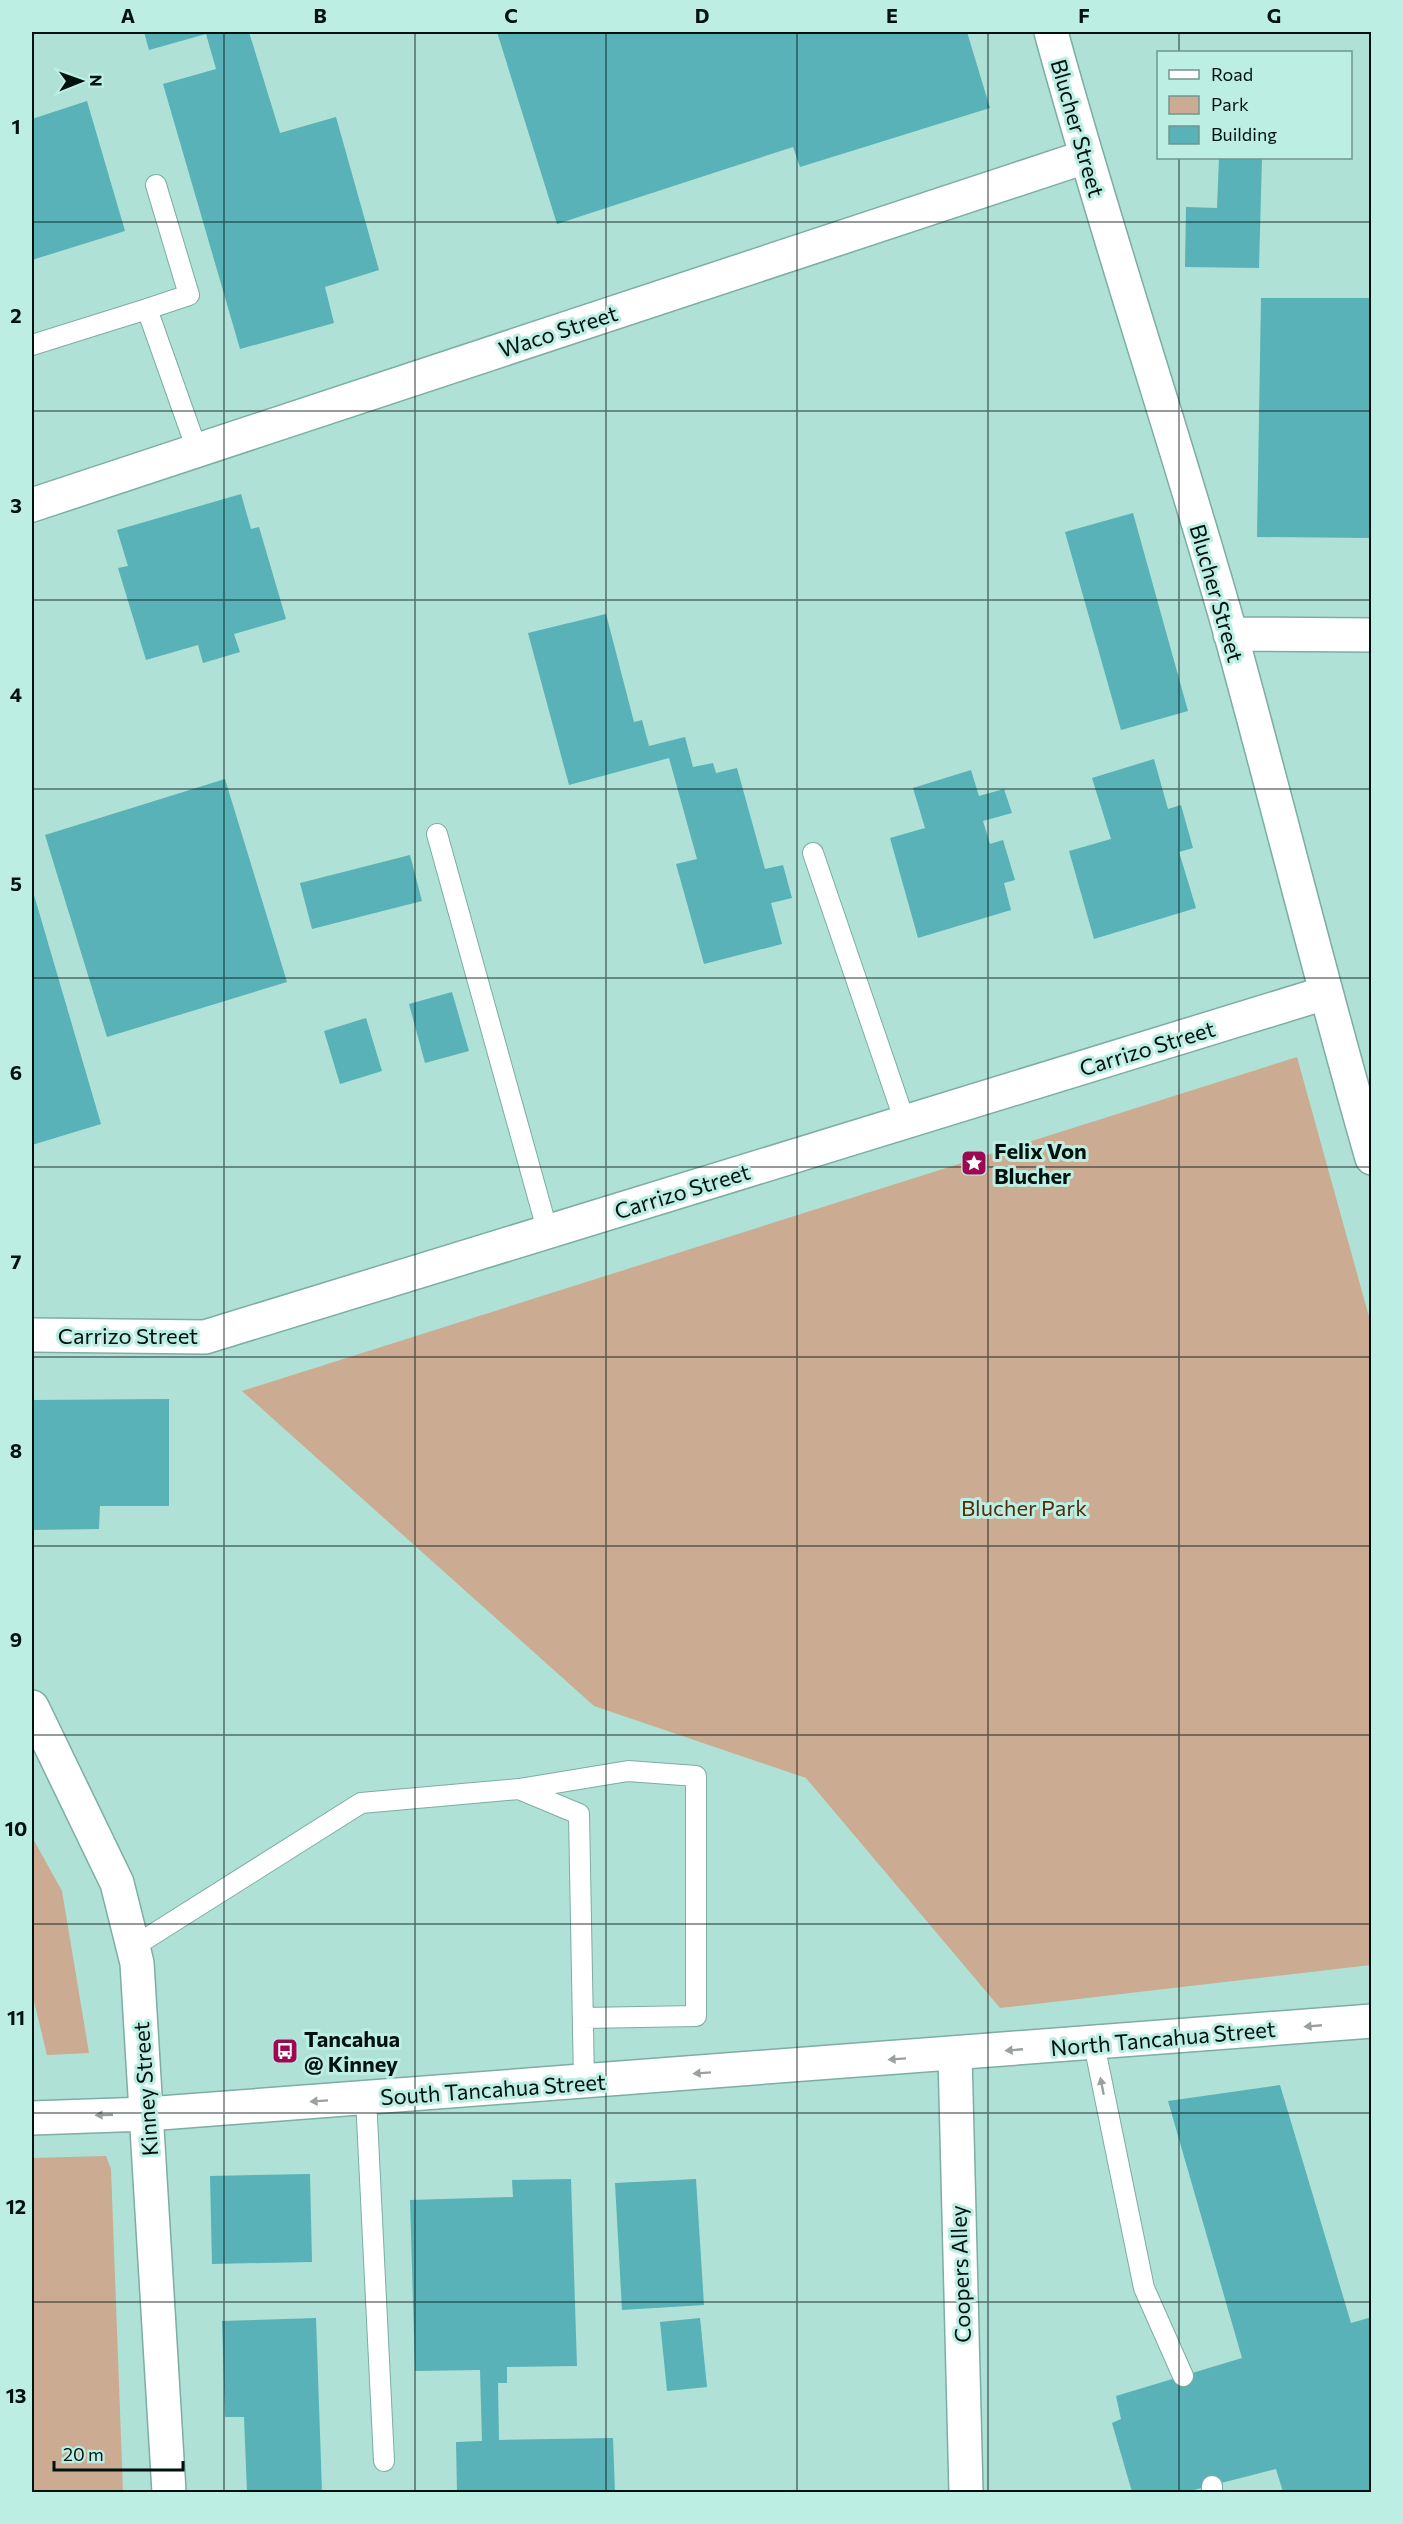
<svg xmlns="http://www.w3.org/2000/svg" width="1403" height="2524" viewBox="0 0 1403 2524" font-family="Commissioner,sans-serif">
	<rect width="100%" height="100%" fill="#afe1d6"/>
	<!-- green -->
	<path fill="#cbab91" d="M1297,1057L1371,1324V1965L1000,2008L806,1778L594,1706L242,1391Z
		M32,1837L62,1891L89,2053L47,2055L32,1993Z
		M106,2156L111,2169L123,2492H32V2158Z"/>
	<!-- building -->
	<path fill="#58b2b7" d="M144,32H249L280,133L336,117L379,270L325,287L334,323L240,349L163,84L216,69L206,34L149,50Z
		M497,32H967L990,108L800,167L793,147L557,224Z
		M87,101L125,231L32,260V119Z
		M1219,158H1262L1259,268L1185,267L1186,207L1217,208Z
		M1261,298H1372V538L1257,537Z
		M241,494L251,529L259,527L286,619L234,634L240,652L203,663L198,645L146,660L118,568L128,566L117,530Z
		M1133,513L1188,711L1121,730L1065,532Z
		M606,614L634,722L642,720L649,746L685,737L693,767L713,763L716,773L737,768L765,869L783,865L792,898L771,903L782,944L704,964L676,864L697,859L669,758L569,785L528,633Z
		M1154,759L1168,809L1181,805L1193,848L1179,852L1196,908L1094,939L1069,851L1111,839L1092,778Z
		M971,770L979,796L1004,789L1012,813L983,821L990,844L1003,840L1015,880L1004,883L1011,910L918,938L890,838L925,828L913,788Z
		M225,779L287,982L107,1037L45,835Z
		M410,855L422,901L312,929L300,883Z
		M32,888L101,1124L32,1145Z
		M452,992L469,1051L425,1063L409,1004Z
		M366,1018L382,1071L340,1084L324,1031Z
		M169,1399V1506H100L99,1529L32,1530V1400Z
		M1280,2085L1351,2323L1372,2317V2492H1283L1276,2469L1186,2492H1132L1112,2423L1121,2419L1116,2396L1242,2358L1168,2101Z
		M310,2174L312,2262L212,2264L210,2176Z
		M571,2179L577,2366L507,2367V2383H498L499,2440L613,2438L615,2492H457L456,2442L482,2441L480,2370L415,2371L410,2200L513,2197L512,2180Z
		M696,2179L704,2305L622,2310L615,2183Z
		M316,2318L322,2492H247L244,2417H225L222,2321Z
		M700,2318L707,2387L667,2391L660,2322Z"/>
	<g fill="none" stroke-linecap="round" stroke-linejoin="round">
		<!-- lane casing -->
		<g stroke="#7dada3" stroke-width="22">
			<path id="lane" d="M147,309L189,295L156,185
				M32,345L147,309L197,450
				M437,834L548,1233
				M813,853L905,1122
				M519,1789L628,1771L696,1776V2016L584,2018
				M133,1947L361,1803L519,1789L579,1814L584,2082
				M1094,2044L1144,2288L1183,2376
				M366,2098L384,2461
				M1212,2492V2486"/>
		</g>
		<!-- street casing -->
		<g stroke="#7dada3" stroke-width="36">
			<path id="street" d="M1051,32C1106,234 1174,433 1231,635C1279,809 1322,985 1372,1158
				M32,505L1085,157
				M1230,634L1372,635
				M32,1335L205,1337L1325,993
				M32,1707L117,1883L137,1963L169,2492"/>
		</g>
		<!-- secondary casing -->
		<g stroke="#7dada3" stroke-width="36">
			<path id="secondary" d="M955,2055L966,2492
				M32,2118L147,2114L1372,2021"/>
		</g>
		<!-- lane -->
		<use href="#lane" stroke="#fff" stroke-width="20"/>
		<!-- street -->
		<use href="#street" stroke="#fff" stroke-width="33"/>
		<!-- secondary -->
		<use href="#secondary" stroke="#fff" stroke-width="33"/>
	</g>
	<!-- one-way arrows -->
	<defs><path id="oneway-solid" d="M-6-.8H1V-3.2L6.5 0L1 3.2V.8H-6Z" transform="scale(1.5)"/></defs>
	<g fill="#99a09f">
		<use href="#oneway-solid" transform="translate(1313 2026) rotate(175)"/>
		<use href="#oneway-solid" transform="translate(1014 2050) rotate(175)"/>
		<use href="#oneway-solid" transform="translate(897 2059) rotate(176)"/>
		<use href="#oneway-solid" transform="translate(702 2073) rotate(176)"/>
		<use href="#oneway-solid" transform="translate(1102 2086) rotate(-101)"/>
		<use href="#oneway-solid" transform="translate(319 2101) rotate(176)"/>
		<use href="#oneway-solid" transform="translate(104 2115) rotate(178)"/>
	</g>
	<!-- grid -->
	<path fill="none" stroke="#01110e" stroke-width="1.5" stroke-opacity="0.55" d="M224,32V2492M415,32V2492M606,32V2492M797,32V2492M988,32V2492M1179,32V52M1179,158V2492M32,222H1372M32,411H1372M32,600H1372M32,789H1372M32,978H1372M32,1167H1372M32,1357H1372M32,1546H1372M32,1735H1372M32,1924H1372M32,2113H1372M32,2302H1372"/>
	<!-- icons -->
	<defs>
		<g id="sight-square" transform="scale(1.35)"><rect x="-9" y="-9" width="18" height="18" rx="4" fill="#9d0853" stroke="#bceee3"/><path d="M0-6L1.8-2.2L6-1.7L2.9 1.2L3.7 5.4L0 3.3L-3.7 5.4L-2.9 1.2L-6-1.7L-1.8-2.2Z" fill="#fff"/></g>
		<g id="bus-square" transform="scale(1.35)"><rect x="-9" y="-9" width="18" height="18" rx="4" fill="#9d0853" stroke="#bceee3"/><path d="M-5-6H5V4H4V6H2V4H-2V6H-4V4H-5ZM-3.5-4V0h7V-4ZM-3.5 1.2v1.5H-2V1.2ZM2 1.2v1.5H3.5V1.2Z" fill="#fff"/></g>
	</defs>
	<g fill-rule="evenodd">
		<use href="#sight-square" x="974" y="1163"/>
		<use href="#bus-square" x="285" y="2051"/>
	</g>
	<g text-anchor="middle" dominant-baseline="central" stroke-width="6" stroke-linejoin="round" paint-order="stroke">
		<!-- street labels -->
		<g font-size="22" fill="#01110e" stroke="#bceee3">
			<text transform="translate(1078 128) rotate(74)">Blucher Street</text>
			<text transform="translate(558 331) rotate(-18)">Waco Street</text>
			<text transform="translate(1217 593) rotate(74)">Blucher Street</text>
			<text transform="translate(1147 1048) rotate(-17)">Carrizo Street</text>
			<text transform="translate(682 1191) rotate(-17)">Carrizo Street</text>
			<text x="128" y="1335">Carrizo Street</text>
			<text transform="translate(1163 2038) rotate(-5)">North Tancahua Street</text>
			<text transform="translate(145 2089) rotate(-94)">Kinney Street</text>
			<text transform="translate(493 2089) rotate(-4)">South Tancahua Street</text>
			<text transform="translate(960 2274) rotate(-92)">Coopers Alley</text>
		</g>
		<!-- poi labels -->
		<g font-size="22" font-weight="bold" fill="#01110e" stroke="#bceee3" text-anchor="start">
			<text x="994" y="1150">Felix Von<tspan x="994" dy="25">Blucher</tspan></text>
			<text x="304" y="2038">Tancahua<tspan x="304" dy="25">@ Kinney</tspan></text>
		</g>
		<!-- park labels -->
		<g font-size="22" fill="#522e0c" stroke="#bceee3">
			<text x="1024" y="1507">Blucher Park</text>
		</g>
	</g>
	<!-- border -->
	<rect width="1403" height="2524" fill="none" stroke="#bceee3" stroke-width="66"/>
	<!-- legend -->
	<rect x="1157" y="51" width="195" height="108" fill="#bceee3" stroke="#71968e" stroke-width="1.5"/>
	<rect x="1169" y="70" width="30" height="9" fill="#ffffff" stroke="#71968e" stroke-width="1.5"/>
	<text x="1211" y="81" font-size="18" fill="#01110e">Road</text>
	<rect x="1169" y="96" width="30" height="18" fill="#cbab91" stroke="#71968e" stroke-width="1.5"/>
	<text x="1211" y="111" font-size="18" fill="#01110e">Park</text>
	<rect x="1169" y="126" width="30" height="18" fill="#58b2b7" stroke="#71968e" stroke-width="1.5"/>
	<text x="1211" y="141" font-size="18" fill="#01110e">Building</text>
	<!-- north arrow -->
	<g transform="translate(81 81) rotate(89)" stroke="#bceee3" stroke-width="4.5" paint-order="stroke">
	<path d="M0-4.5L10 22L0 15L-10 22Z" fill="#01110e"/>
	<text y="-9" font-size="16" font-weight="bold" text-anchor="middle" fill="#01110e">N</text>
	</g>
	<!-- scale -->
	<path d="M54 2461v9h129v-9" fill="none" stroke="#01110e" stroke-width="3"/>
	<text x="63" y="2461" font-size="18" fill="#01110e" stroke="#bceee3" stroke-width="4.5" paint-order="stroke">20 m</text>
	<rect x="33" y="33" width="1337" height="2458" fill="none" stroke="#01110e" stroke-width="2"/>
	<g font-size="20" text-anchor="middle" font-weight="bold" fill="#01110e">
		<text x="128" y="23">A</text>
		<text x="320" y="23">B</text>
		<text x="511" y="23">C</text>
		<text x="702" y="23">D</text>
		<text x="892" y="23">E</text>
		<text x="1084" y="23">F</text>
		<text x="1274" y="23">G</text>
		<text x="16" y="134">1</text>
		<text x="16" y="323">2</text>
		<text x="16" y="513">3</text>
		<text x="16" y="702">4</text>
		<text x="16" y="891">5</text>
		<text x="16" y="1080">6</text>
		<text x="16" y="1269">7</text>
		<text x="16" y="1458">8</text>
		<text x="16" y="1647">9</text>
		<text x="16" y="1836">10</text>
		<text x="16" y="2025">11</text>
		<text x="16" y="2214">12</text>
		<text x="16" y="2403">13</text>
	</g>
</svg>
